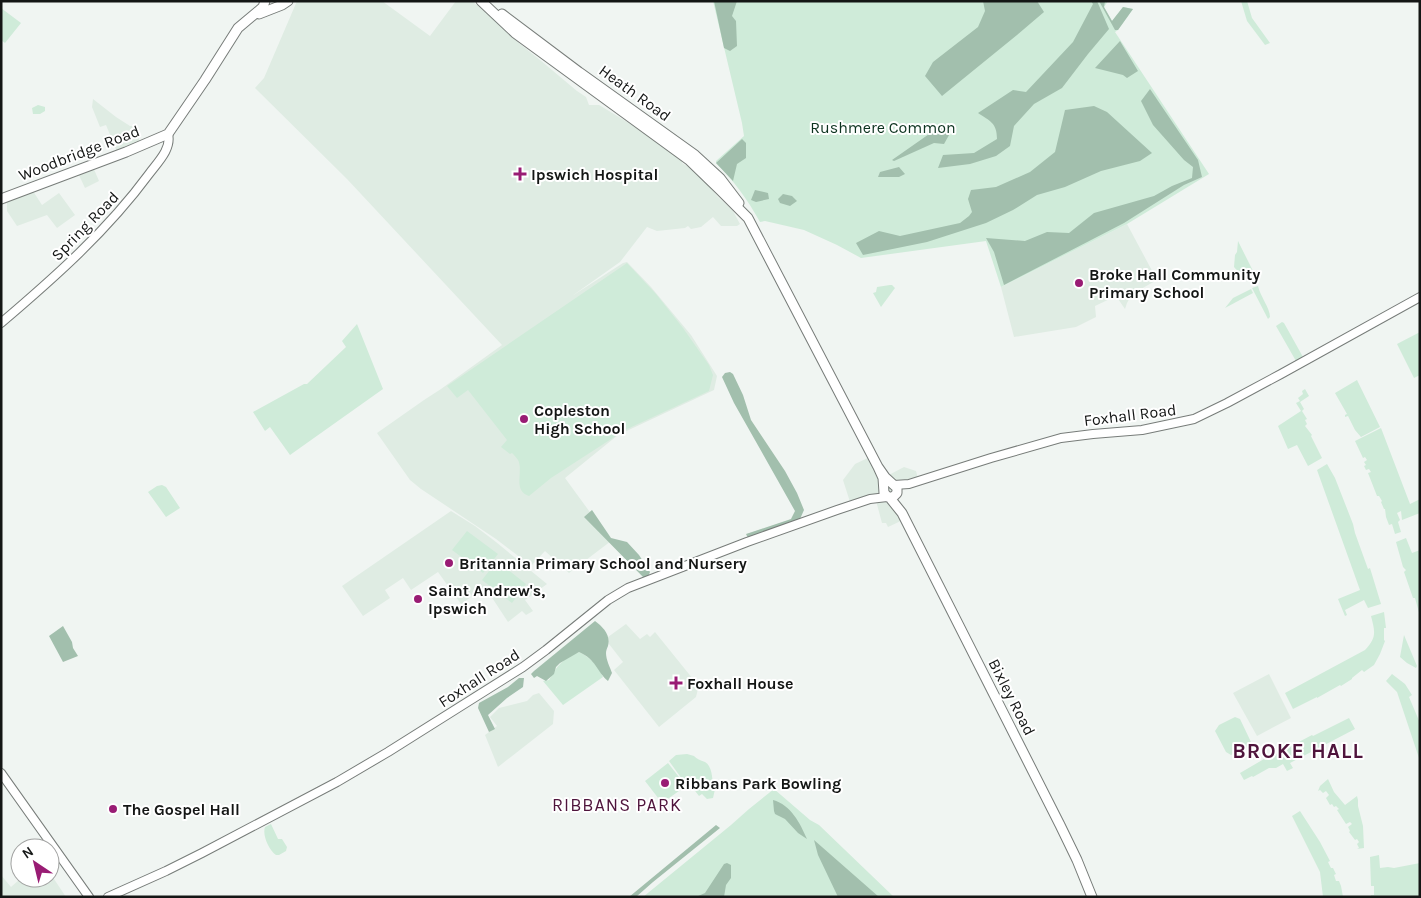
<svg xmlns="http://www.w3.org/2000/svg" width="1421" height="898" viewBox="0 0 1421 898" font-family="Karla,sans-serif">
	<rect width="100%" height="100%" fill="#f0f5f2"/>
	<!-- built -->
	<path fill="#dfece3" d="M297,1H382L430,36L456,1H472L493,19L520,44L540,60L577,91L586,97L589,105H599L609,111L632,125L682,160V163L692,169L705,181L718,197L733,211L740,224L737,226H721L713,217L701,227L691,229L688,226L685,228L657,231L647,227L620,262L572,296L623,263L627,262L651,287L691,335L717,376L714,390L618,435L565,478L611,541L569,573L545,551L530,567L517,555L496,539L421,489L410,480L377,433L424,400L441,389L502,345L347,179L255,88L264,78Z
		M93,99L116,117L130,126H133L141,144L118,154L106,125L100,127L92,107Z
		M93,167L99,181L85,188L78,173Z
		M31,188L42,205L59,193L75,215L57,228L47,215L17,226L7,211V201Z
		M1127,224L1157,280L1132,294L1127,303L1125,309L1116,296L1095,306L1096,317L1076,327L1014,337L1001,287Z
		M872,456L885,477L904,467L916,471L919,482L897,488V493L902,513L905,519L888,527L886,523H882L875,497L851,505L843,480L855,464Z
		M451,511L475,526L496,542L547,584L525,600L533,611L526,615L522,611L508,622L485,587L461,604L438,572L411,590L403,578L385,590L390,598L363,616L342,586Z
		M626,624L640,639L647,634L650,637L655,632L697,684L698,689L696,697L659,727L614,670L623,662L609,644L608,637Z
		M1269,674L1291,718L1257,736L1233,693Z
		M539,693L554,711L553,724L498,767L485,735L497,726L490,717L499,708L527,701L533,695Z
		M20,867V878H50V873L66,897L1,896V875L11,887L19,880L13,872Z"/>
	<!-- green -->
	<path fill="#cfebd9" d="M713,1H1108L1104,7L1112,21L1123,7L1133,9L1118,30L1115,32L1209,174L1127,224L1001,287L986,241L861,258L837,245L804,230L765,221L760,222C748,200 734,181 716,163V161L744,136L742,123Z
		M1241,1H1247L1252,18L1270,43L1265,45L1247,21Z
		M1,8L21,23L5,43L1,40Z
		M38,105L45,107V111L40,114H33L32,108Z
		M1238,241L1255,275C1247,273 1239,274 1234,267L1235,255L1237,252Z
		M627,263L656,294L683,328L709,365L713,375L709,391L625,430L551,478L529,496C512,491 524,471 518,460C516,457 514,455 512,453L510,454L501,447L507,440L468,390L457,398L447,386Z
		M890,285H892L895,288L881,307L873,293L876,292L877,287Z
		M1258,286C1260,296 1270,308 1270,317L1268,319L1252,288Z
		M1251,289L1253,293L1225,308L1233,298Z
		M1282,322L1284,323L1303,357L1296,361L1276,326Z
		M357,324L383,389L290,455L270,427L265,431L253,412L304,384H307L346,347L342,341Z
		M1420,332V375L1414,378L1397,344Z
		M1357,380L1380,427L1361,437L1355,430L1348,416L1345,417V415L1347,414L1335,393Z
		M1305,389L1309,396L1300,402L1304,409L1302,411L1307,419L1305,420L1307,424L1305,426L1312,435L1311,436L1322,458L1308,466L1297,445L1288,449L1278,426L1301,411L1296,403L1300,401L1298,398L1303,394L1302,391Z
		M1381,428L1410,504L1420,499V513L1402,520L1401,511L1397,513L1400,520L1398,522L1401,532L1395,534L1392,524L1389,525L1386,517L1385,509H1384L1381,502L1382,501L1379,496H1377L1368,473L1371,472L1369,469L1366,470L1364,466L1366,465L1364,462L1367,460L1365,457L1363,458L1355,441Z
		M1327,464L1335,478L1353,524L1355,533L1368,569L1370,568L1381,604L1368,608L1364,600L1345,610L1347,615L1345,616L1338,599L1360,590L1317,470Z
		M162,485L166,487L180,508L166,517L148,492L157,486Z
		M467,531L498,554L483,573L452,550Z
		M1406,538L1412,553L1420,550V616L1415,598H1413L1404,572L1406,570L1403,567L1396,542Z
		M497,561L526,584L512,603L482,580Z
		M1384,612L1386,628H1384V640L1385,641L1380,654L1374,665L1364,672L1362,670L1352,678V679L1341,686L1340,685L1317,698V697L1293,709L1285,693L1365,650C1377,637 1375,632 1371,616Z
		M1404,635L1417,666L1416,668L1407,663L1400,657Z
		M579,652C590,657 598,666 603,677L563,705L543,681L549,680C557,666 563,658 579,652Z
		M1392,674L1405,684L1412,695L1409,697L1420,723V761L1397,692L1386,681Z
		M1235,717L1240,719L1251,742L1248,747L1231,755L1226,752L1215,731L1219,725Z
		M1349,718L1355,729L1290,763L1293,768L1287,771L1283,764L1276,768H1269L1253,777L1252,776L1244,780L1240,773L1264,759L1265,760L1312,735L1313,736Z
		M687,754L694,756C697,759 700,760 705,762C712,766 712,777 713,785H716L713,798L707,799L702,794L699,796L692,787L687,786L669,761L676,755Z
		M668,763L686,786L662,803L645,781Z
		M1328,779L1334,792L1345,805L1357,796L1358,800V806L1363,826L1364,848L1357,849L1359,848L1357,844L1359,842L1357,839L1355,840L1349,832L1350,831L1348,827L1352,824L1350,822L1346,824L1337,810L1339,809L1336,806L1334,807L1332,804L1330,805L1326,798L1329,795L1326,791L1323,793L1320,790L1318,791L1320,786Z
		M774,789L810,820L819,825L894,897H643L731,825L749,809Z
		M1300,811L1320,842L1330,861L1328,862L1331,868H1333L1336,874L1334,875L1336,881H1339L1341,886L1343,897H1323L1320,872L1292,816Z
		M271,824L278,839H282L287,847L286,851L279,855H276C269,850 262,835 265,827Z
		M1379,855L1380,868L1388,867L1394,868L1420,863V897H1371V895H1374V886H1371L1370,857Z"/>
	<!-- forest -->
	<path fill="#a2bfad" d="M714,1H737L732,16L736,21L737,46L730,51L724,48Z
		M983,1H1037L1044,12L1017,35L942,96L925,76L933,62L978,27L985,11Z
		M1091,1H1097L1109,29L1088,54L1062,88L1034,104L1014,126L1010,146L996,156L970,164L938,168L943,155L974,153L997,139C997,123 990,121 978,113L1013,90L1026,92L1073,42L1093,4Z
		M1099,1H1105L1104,7L1112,21L1123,7L1133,9L1118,30H1115Z
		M1120,41L1138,71L1127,78L1123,75L1095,68Z
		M1150,89L1198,160L1202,177L1184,185L1124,223L1004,285L994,252L986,238L1025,241L1047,232L1069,233L1094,213L1154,196L1172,186L1192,178L1193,167L1184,160L1153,125L1141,101Z
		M1094,106L1107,112L1152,153L1140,161L1101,171L1065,187L1037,195L1013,210L986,223L927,242L863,255L856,243L879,231L900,236L960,223L969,216L972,212L968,199L971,190L996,187L1030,172L1055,152L1065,110Z
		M936,125L953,128L944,144L934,143L894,161L892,160L932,132Z
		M742,139L746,143V158L737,164L733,181L716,163Z
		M899,167L905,174L899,177H878L880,172Z
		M755,190L768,193L769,199L756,202L751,200Z
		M783,194L792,196L797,201L790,206L780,203L778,199Z
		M730,372L733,374L743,395L751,420L785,471L797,493L804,510L800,519L748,538L746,534L791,519L795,511L734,403L722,377L725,373Z
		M592,510L611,538L627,542L639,555L650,572L648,577L645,579L584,517Z
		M595,621C603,627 611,635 608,646C607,648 606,651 606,653C606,660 610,667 612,673L608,681C597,672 596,659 579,652L560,663L556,667L554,674L546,681L537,676L534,678L531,674L534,671Z
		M63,626L72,642L73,648L78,656L63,662L49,636Z
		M519,678H524L523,687L507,698L488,715L495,729L489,732L478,708L479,703L508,687Z
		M773,800C791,805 800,823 807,839L798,833L785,819L775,814L774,811Z
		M716,825L720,828L653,882L636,897H629Z
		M814,840L879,897H838L818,855Z
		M727,863L731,865V878L726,885L724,897H696L705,893L724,864Z"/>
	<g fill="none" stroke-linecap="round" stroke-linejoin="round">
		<!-- secondary casing -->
		<g stroke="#777c79" stroke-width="10">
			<path id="secondary" d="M1,323C55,277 107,231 149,174C157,163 172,149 168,134
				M894,485L909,484L991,458L1061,438L1093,434L1142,430L1194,419L1227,403L1281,374L1420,297
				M1,773L89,897
				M108,897L166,871L202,853L337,782L388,752L523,667L546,650L608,600L628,588L747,542L837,510L870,499L887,497"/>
		</g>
		<!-- primary casing -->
		<g stroke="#777c79" stroke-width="11">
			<path id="primary" d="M481,1L515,33L689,160L720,190L748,218L878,467L883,478L884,493L888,497H893L897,493V488L885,477L878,467
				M259,14L282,5L288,1
				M502,14L579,72L695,155L720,178L739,203
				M1,199L126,152L168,134L205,80L238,28L263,7L265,1
				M890,498L902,513L1060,825L1077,860L1092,897"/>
		</g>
		<!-- secondary -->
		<use href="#secondary" stroke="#fff" stroke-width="8"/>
		<!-- primary -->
		<use href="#primary" stroke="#fff" stroke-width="9"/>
	</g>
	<!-- markers -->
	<g fill="#991c74" stroke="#fff" stroke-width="2">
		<path d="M517.5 166.5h5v5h5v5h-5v5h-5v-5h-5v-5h5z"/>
		<circle cx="1079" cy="283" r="5"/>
		<circle cx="524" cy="419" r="5"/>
		<circle cx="449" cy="563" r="5"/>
		<circle cx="418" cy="599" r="5"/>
		<path d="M673.5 675.5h5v5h5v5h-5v5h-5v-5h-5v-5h5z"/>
		<circle cx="665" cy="783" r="5"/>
		<circle cx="113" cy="809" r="5"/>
	</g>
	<g text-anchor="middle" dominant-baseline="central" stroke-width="4" stroke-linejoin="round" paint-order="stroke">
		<!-- street labels -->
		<g font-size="16" fill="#141615" stroke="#fff">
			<text transform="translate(635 93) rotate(36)">Heath Road</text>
			<text transform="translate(79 153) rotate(-21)">Woodbridge Road</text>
			<text transform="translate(85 226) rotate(-46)">Spring Road</text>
			<text transform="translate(1130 415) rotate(-7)">Foxhall Road</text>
			<text transform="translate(479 678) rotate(-33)">Foxhall Road</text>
			<text transform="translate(1012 697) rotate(63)">Bixley Road</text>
		</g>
		<!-- park labels -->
		<g font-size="16" fill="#0c331f" stroke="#fff">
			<text x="883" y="127">Rushmere Common</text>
		</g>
		<!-- poi labels -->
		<g font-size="16" font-weight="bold" fill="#141615" stroke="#fff" text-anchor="start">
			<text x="531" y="174">Ipswich Hospital</text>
			<text x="1089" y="274">Broke Hall Community<tspan x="1089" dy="18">Primary School</tspan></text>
			<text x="534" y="410">Copleston<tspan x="534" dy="18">High School</tspan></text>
			<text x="459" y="563">Britannia Primary School and Nursery</text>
			<text x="428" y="590">Saint Andrew's,<tspan x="428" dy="18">Ipswich</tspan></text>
			<text x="687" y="683">Foxhall House</text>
			<text x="675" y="783">Ribbans Park Bowling</text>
			<text x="123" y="809">The Gospel Hall</text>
		</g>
		<!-- neighbourhood labels -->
		<g font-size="18" letter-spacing="1" fill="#4f143c" stroke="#fff">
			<text x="617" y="805">RIBBANS PARK</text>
		</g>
		<!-- district labels -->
		<g font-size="21" font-weight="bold" letter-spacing="1" fill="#4f143c" stroke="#fff">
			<text x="1298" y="751">BROKE HALL</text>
		</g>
	</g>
	<!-- border -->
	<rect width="1421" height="898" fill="none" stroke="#141615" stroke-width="5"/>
	<!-- north arrow -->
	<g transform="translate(35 863) rotate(325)"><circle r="24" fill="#ffffff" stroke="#a1a2a1"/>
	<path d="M0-4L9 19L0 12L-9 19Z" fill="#991c74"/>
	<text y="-8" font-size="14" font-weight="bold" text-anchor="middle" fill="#141615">N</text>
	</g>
</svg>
